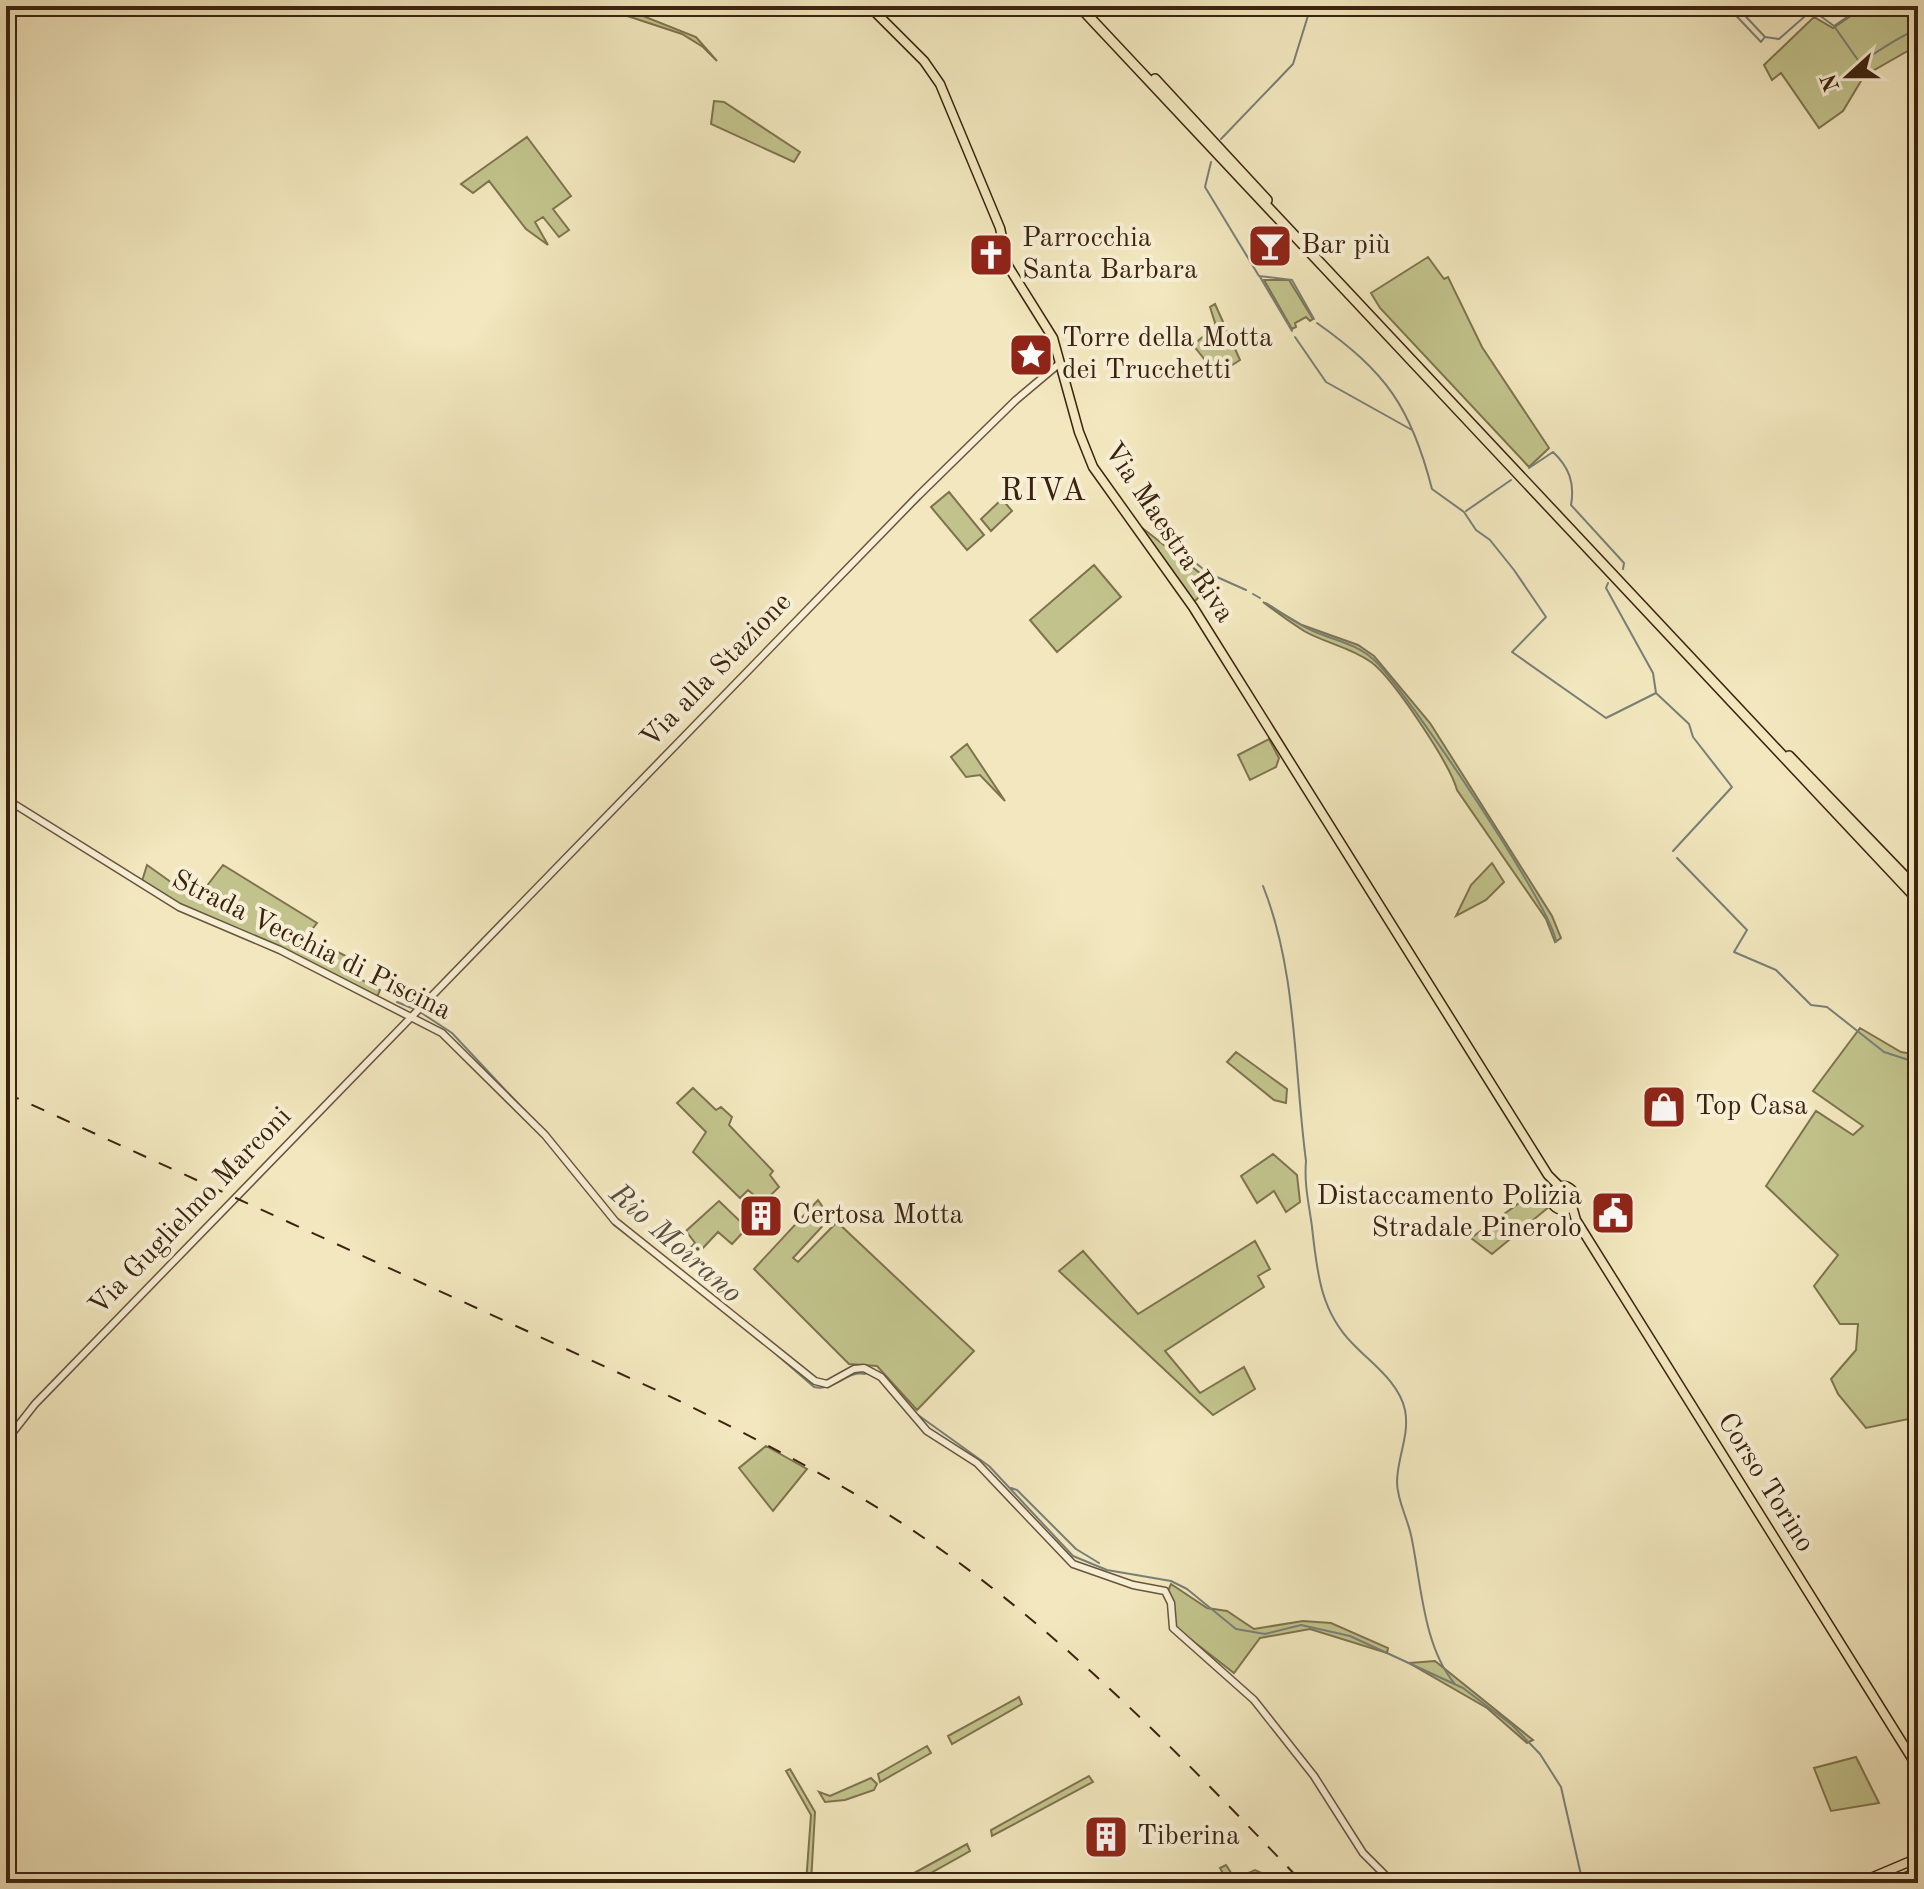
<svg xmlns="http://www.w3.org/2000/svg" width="1924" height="1889" viewBox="0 0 1924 1889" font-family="'Old Standard TT',serif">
	<rect width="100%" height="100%" fill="#f2e7be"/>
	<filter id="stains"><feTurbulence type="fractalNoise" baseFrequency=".0025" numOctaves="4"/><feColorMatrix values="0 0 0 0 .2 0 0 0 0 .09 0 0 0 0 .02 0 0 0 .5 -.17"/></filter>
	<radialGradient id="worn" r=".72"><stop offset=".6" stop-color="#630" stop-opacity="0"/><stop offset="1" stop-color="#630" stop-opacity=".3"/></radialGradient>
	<!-- green -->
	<path fill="#c2c38c" stroke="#7e734e" stroke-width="2" d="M597,6H618L696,37L717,61L703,47L682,34Z
		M1865,6H1916L1918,45L1864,76L1843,111L1819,128L1781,73L1772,80L1764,65L1814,17L1833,28Z
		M714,101L724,102L800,152L794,162L711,124Z
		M527,137L571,196L553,209L569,230L559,237L543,217L535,222L548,245L526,229L489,181L473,193L461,184Z
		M1428,257L1444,279L1448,277L1482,347L1549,448L1529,467L1380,308L1371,293Z
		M1264,280H1289L1313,319L1310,321L1306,317L1295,323L1296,327L1292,329Z
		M1215,304L1240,360L1217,375L1193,345L1216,326L1210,307Z
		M949,492L984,535L967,550L931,507Z
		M1002,499L1012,511L991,531L981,519Z
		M1141,527L1205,577L1217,579L1194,602Z
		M1094,565L1121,597L1057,652L1030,620Z
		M1263,602L1302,625L1358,645L1374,656L1430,723L1552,916L1561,938L1555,942L1546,919L1457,790C1450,764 1393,678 1371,662C1350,647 1325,643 1304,631C1290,622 1276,612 1263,602Z
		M1269,739L1279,758L1276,767L1250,780L1238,755Z
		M967,744L1005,801L980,775L966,777L951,757Z
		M1492,863L1504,882L1486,900L1456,916L1471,885Z
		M147,865L196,900L223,865L317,923L307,936L361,964L355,976L380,990L377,997L265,940L186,909L142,881Z
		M1860,1028L1901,1052L1918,1055V1417L1866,1428L1838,1394L1831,1379L1856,1350L1858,1324H1840L1814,1286L1838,1255L1766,1186L1816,1111L1853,1135L1863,1126L1813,1091Z
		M1236,1052L1287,1089L1286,1103L1274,1100L1227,1062Z
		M693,1088L716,1110L721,1107L732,1117L729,1125L773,1171L770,1175L779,1187L763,1203L748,1190L740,1198L693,1152L706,1132L677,1103Z
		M1273,1154L1297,1175L1300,1202L1286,1212L1274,1191L1257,1203L1241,1176Z
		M1548,1182L1550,1206L1492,1254L1471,1238Z
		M818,1200L830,1218L793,1258L798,1262L837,1222L974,1351L917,1410L877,1366L849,1364L754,1269Z
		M719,1201L747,1228L732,1244L718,1232L686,1266L679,1260L695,1243L686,1231Z
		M1255,1241L1270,1269L1258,1276L1264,1287L1165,1351L1200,1393L1244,1367L1255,1389L1213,1415L1059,1271L1083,1251L1138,1314Z
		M766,1446L807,1469L773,1511L739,1468Z
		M1171,1584L1207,1608L1227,1611L1254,1629L1303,1621L1331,1623L1388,1648L1387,1653L1310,1629L1260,1638L1234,1673L1176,1628L1168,1591Z
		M1435,1661L1533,1740L1527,1743L1487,1708L1409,1663Z
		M1019,1697L1022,1704L952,1744L948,1736Z
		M927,1746L931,1753L880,1782L878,1774Z
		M1856,1757L1879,1803L1831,1811L1814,1768Z
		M790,1769L815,1812L811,1883H806L811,1815L786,1771Z
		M1089,1776L1093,1782L992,1836L991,1830Z
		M871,1778L877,1784L874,1790L845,1800L825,1802L819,1792L830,1796Z
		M967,1844L970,1851L913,1883H896Z
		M1226,1865L1235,1879L1255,1870L1284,1883H1228L1220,1868Z"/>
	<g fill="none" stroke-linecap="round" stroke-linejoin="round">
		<!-- stream -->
		<path stroke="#787f78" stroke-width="2" d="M1727,6L1761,42L1764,38
			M1736,6L1765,37L1779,39L1812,10L1810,6
			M1815,12L1834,26L1863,6
			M1834,26L1860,63C1874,54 1905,32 1918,30
			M1221,139L1293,64L1311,6
			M1211,162L1205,187L1259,276L1292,280L1314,319
			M1260,277L1292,331
			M1317,323C1386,372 1411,407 1432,489L1464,512L1476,530L1490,540L1514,570L1546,617L1512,652L1606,718L1656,693
			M1295,337L1326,382L1412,430
			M1529,468L1553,452C1569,467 1575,483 1571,505L1624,563L1623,569
			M1466,511L1511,480
			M1165,537L1179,550
			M1186,555L1208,573L1246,590
			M1608,583L1606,588L1653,673L1656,693L1689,724L1693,737L1732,787L1673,851
			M1253,594L1260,598
			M1266,603C1282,613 1296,624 1313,631C1334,640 1357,644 1374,660C1403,685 1555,912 1556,942
			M1677,858L1747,930L1734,952L1776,970L1811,1005L1827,1007L1884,1052L1918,1063
			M1263,886C1297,971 1294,1070 1306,1161C1304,1185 1309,1204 1312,1227C1317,1271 1320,1311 1353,1344C1372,1364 1399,1382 1405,1410C1410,1435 1397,1458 1397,1482C1397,1500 1407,1517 1411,1535C1421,1581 1423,1647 1455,1684
			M397,1002L414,1009
			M420,1012L452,1033L555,1143
			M590,1193L614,1225L643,1247
			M769,1348L814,1387C834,1392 847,1370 865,1374
			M890,1383L915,1412
			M918,1415L989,1466L1073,1556L1107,1570L1171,1581L1187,1589L1236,1629L1265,1634L1301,1625L1350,1636L1463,1688L1512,1725L1540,1754L1561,1787L1581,1875
			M1011,1488L1017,1490L1076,1549L1099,1563"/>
		<!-- minor casing -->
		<g stroke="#69543c" stroke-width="9">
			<path id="minor" d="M6,799L179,907L280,950L442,1033L545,1135L615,1221L815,1381L827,1384L854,1369L864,1368L881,1377L927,1431L977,1463L1073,1564L1133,1585L1165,1591L1171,1603L1173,1628L1254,1700L1314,1776L1363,1853L1386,1876L1401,1883
				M6,1441L35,1404L918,496L1016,400L1060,363"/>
		</g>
		<!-- major casing -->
		<g stroke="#3b2310" stroke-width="11">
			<path id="major" d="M869,6L924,61L940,84L1000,228L1008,266L1053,338L1079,432L1093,467L1193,607L1548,1175L1559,1186
				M1551 1198a12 12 0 1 1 24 0a12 12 0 1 1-24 0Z
				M1572,1206L1576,1220L1918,1768
				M1859,1883L1918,1858
				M1891,1883L1918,1872
				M1917,1883H1918"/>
		</g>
		<!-- highway casing -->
		<g stroke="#3b2310" stroke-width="12">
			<path id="highway" d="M1079,6L1918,900
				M1155,79L1267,200
				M1789,756L1918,890"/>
		</g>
		<!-- minor -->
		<use href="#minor" stroke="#f7efd5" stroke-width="6"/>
		<!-- major -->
		<use href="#major" stroke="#f2e7be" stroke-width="8"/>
		<!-- highway -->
		<use href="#highway" stroke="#f2e7be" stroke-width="9"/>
		<!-- rail -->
		<path stroke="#3b2310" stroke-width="2" stroke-dasharray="14 14" stroke-linecap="butt" d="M6,1093L667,1395C764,1442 859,1491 947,1554C1079,1649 1191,1766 1303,1883"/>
	</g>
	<!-- icons -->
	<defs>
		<g id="bar-square" transform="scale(2.3)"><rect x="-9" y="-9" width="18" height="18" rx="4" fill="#8f2418" stroke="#f7efd5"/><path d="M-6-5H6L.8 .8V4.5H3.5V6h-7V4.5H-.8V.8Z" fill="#fff"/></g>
		<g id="church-square" transform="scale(2.3)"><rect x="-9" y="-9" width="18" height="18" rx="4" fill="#8f2418" stroke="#f7efd5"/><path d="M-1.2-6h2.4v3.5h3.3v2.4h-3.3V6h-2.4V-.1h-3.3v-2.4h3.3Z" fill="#fff"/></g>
		<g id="sight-square" transform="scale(2.3)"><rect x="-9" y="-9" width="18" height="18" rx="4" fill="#8f2418" stroke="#f7efd5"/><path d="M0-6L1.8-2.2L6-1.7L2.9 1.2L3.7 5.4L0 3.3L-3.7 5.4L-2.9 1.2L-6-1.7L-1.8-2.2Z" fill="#fff"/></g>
		<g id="shop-square" transform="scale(2.3)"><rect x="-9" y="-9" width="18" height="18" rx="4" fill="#8f2418" stroke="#f7efd5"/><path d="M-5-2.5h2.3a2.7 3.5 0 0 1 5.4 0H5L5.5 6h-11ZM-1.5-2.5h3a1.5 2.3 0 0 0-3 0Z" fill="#fff"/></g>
		<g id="civic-square" transform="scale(2.3)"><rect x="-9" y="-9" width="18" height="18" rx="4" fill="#8f2418" stroke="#f7efd5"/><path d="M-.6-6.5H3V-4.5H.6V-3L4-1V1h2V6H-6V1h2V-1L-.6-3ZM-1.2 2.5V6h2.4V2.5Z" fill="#fff"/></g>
		<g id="building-square" transform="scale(2.3)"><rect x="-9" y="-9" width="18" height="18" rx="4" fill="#8f2418" stroke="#f7efd5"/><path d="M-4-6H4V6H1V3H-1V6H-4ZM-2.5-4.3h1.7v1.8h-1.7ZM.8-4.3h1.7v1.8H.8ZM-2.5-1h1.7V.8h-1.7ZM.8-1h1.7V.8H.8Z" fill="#fff"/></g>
	</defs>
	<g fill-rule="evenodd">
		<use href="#bar-square" x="1270" y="246"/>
		<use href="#church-square" x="991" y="255"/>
		<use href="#sight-square" x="1031" y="355"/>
		<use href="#shop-square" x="1664" y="1107"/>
		<use href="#civic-square" x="1613" y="1213"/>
		<use href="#building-square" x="761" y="1216"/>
		<use href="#building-square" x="1106" y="1837"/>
	</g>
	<g text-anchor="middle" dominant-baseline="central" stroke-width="8" stroke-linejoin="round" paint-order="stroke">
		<!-- poi labels -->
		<g font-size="28" fill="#3b2310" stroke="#f7efd5" text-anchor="start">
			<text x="1022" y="239">Parrocchia<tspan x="1022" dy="32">Santa Barbara</tspan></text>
			<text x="1301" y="246">Bar più</text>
			<text x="1062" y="339">Torre della Motta<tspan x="1062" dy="32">dei Trucchetti</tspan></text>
			<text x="1695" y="1107">Top Casa</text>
			<text x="1582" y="1197" text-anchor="end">Distaccamento Polizia<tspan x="1582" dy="32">Stradale Pinerolo</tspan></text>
			<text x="792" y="1216">Certosa Motta</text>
			<text x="1137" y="1837">Tiberina</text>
		</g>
		<!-- street labels -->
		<g font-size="28" fill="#3b2310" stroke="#f7efd5">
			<text transform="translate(1168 533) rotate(56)">Via Maestra Riva</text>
			<text transform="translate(717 671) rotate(-46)">Via alla Stazione</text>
			<text transform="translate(311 946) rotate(26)">Strada Vecchia di Piscina</text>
			<text transform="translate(191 1212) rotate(-46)">Via Guglielmo Marconi</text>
			<text transform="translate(1765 1483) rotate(58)">Corso Torino</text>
		</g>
		<!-- water labels -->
		<g font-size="30" font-style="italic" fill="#595144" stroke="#f7efd5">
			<text transform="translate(675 1244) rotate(41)">Rio Moirano</text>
		</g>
		<!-- quarter labels -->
		<g font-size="32" letter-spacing="2" fill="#3b2310" stroke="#f7efd5">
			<text x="1044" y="492">RIVA</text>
		</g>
	</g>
	<!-- margin -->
	<rect width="1924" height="1889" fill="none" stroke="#f2e7be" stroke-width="32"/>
	<rect x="8" y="8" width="1908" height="1873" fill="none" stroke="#3b2310" stroke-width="4"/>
	<rect x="16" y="16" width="1892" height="1857" fill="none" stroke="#3b2310" stroke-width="2"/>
	<!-- north arrow -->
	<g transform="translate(1848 76) rotate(249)" stroke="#f7efd5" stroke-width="6" paint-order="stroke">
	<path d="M0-6L14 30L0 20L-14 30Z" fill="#3b2310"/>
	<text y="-12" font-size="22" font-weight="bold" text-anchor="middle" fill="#3b2310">N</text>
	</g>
	<rect width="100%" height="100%" filter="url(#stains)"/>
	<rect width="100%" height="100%" fill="url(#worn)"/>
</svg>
